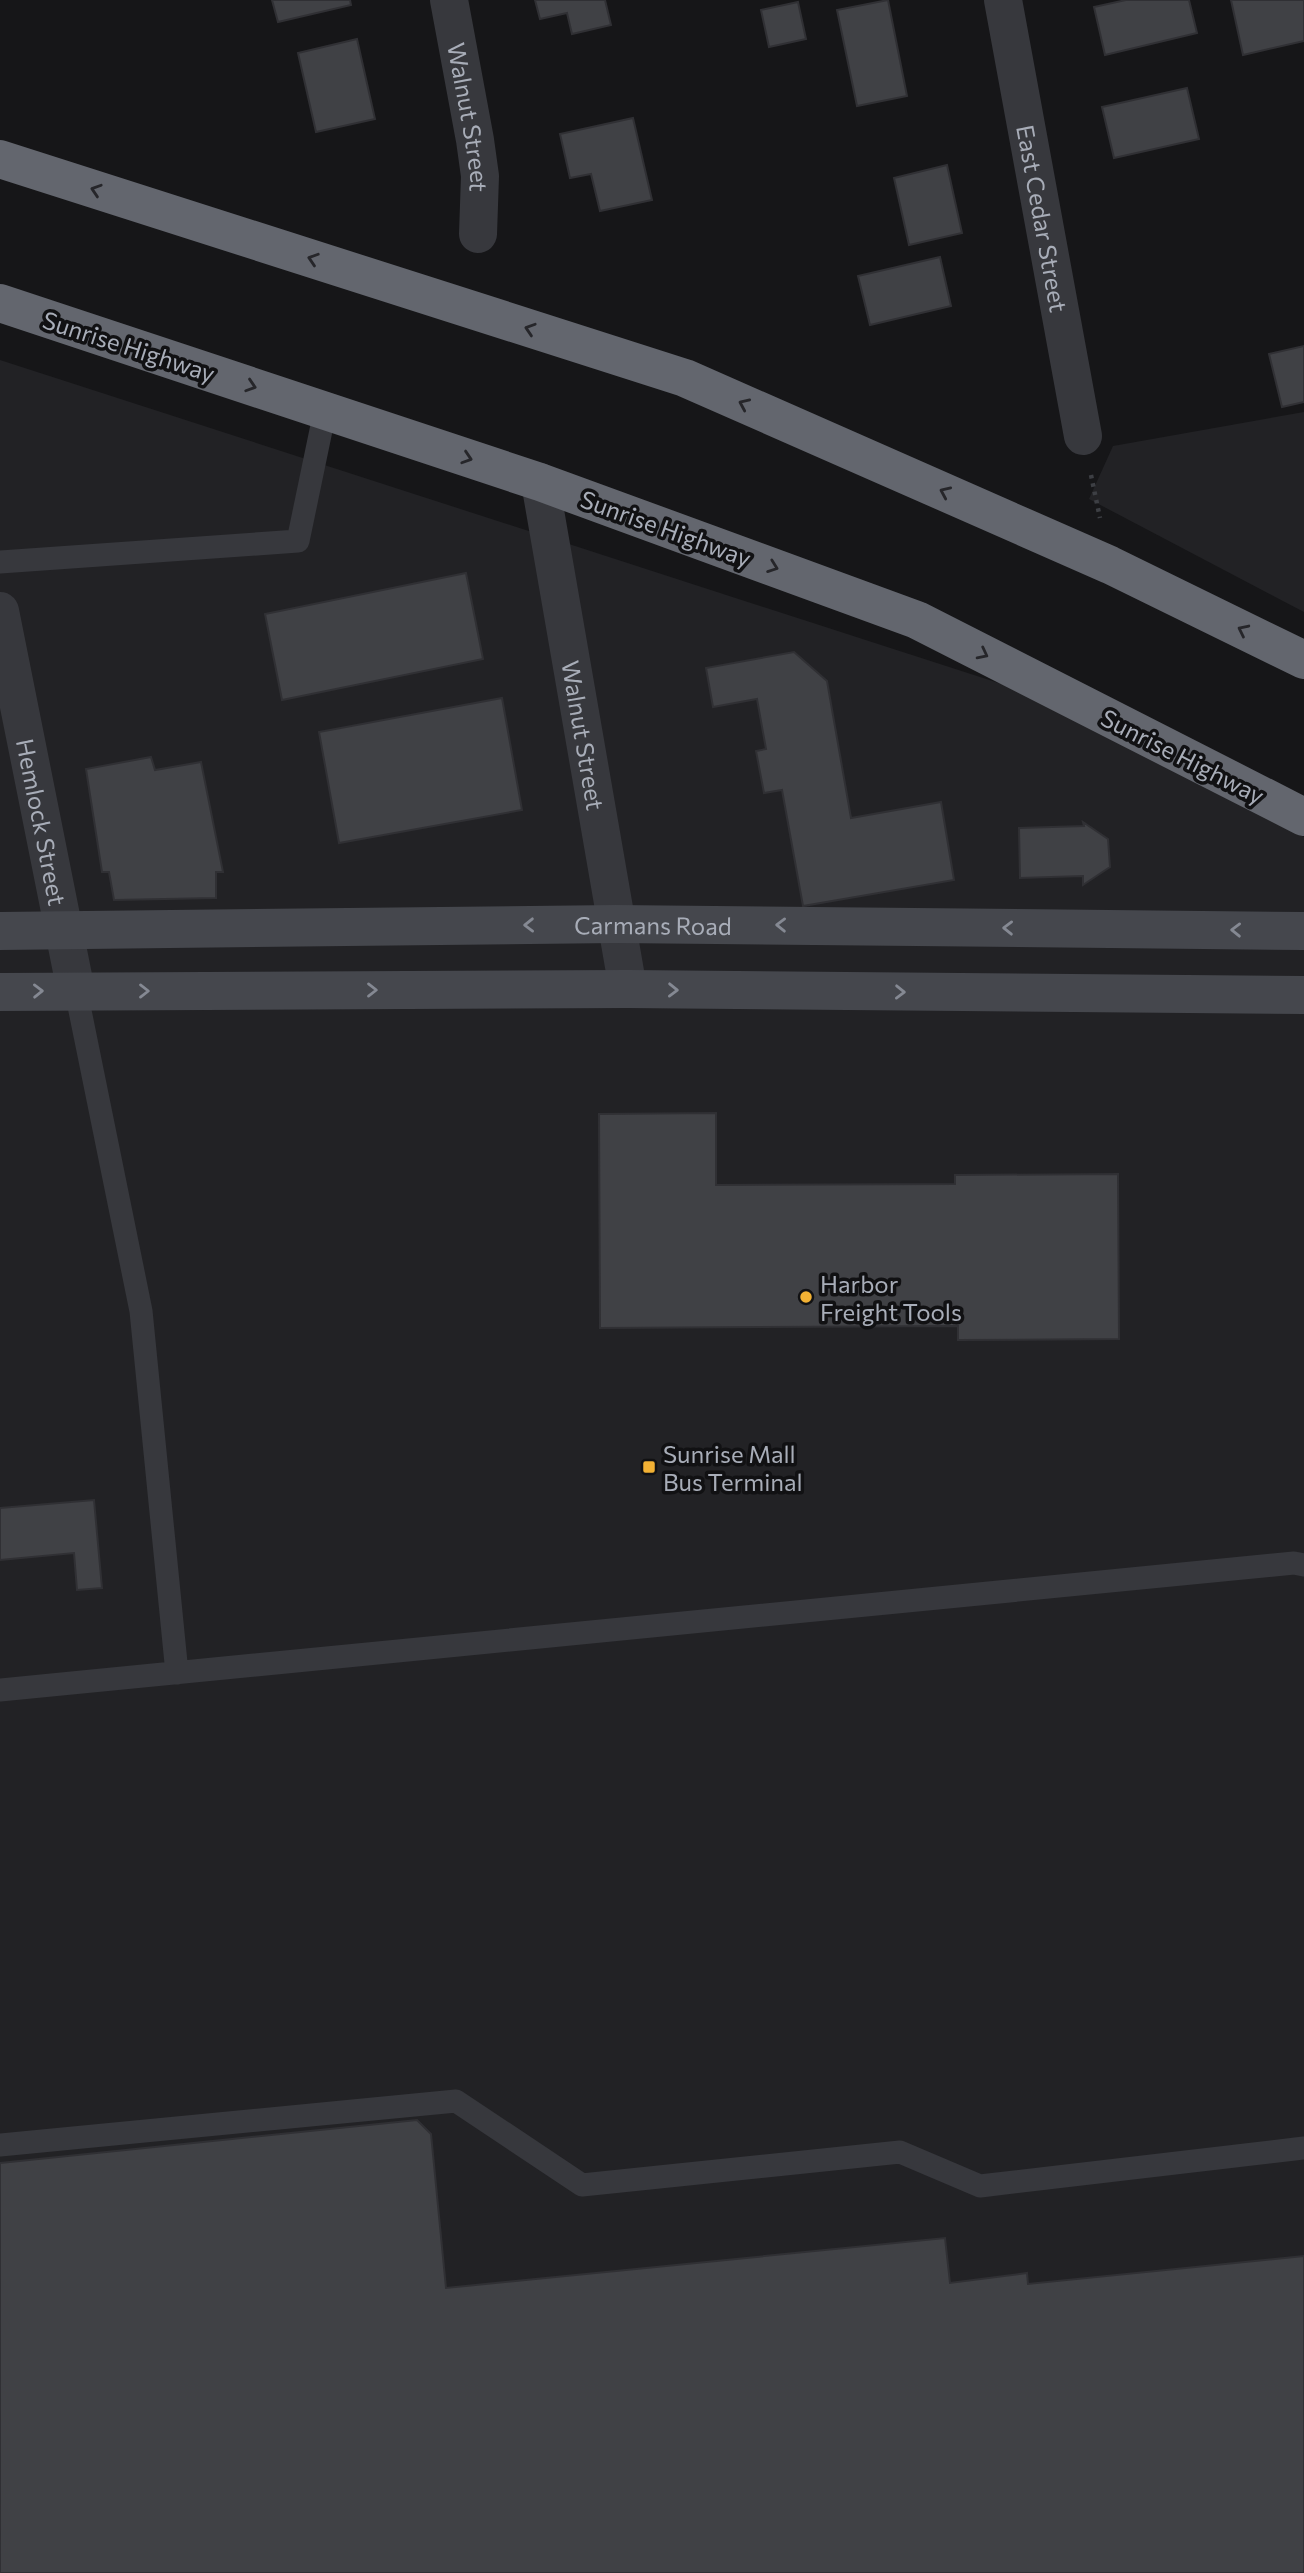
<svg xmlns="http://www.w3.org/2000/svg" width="1304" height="2573" viewBox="0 0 1304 2573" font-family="Commissioner,sans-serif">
	<rect width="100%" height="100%" fill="#161618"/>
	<!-- built -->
	<path fill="#222225" d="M0,360L1020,690L1304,837V2573H0Z
		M1304,412V612L1089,499L1113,446Z"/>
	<!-- building -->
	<path fill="#404145" stroke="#303034" stroke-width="2" d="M272,0H350L351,5L278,22Z
		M535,0H605L611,25L572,34L567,13L540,19Z
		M888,0L907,96L857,106L837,10Z
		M1126,0H1189L1197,33L1105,55L1094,7Z
		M1231,0H1304V41L1243,55Z
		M798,2L806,39L769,47L761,10Z
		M357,39L375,119L316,132L298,53Z
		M1187,88L1199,139L1114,158L1102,107Z
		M633,118L652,200L600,211L591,174L570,178L560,134Z
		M947,165L962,233L909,245L894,178Z
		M940,257L951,306L870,325L858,276Z
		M1304,346V402L1282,407L1269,354Z
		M466,573L483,659L282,700L265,614Z
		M794,652L827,681L851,818L941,802L954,880L803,906L782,790L764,793L756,751L766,749L757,699L713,707L706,668Z
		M502,698L522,810L339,843L319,732Z
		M151,757L155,770L201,762L223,872H216V898L114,900L109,872H102L86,769Z
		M1083,822L1108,839L1110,867L1083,885V876L1020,878L1019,828L1084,826Z
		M716,1113V1185L955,1184V1175L1118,1174L1119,1339L958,1340V1326L600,1328L599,1114Z
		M94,1500L102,1588L77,1590L74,1553L0,1560V1508Z
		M417,2120L431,2134L446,2288L945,2238L950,2283L1027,2273L1028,2284L1304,2256V2573H0V2163Z"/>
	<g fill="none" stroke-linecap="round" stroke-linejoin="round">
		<!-- path -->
		<path stroke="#3d3f44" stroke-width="4.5" stroke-dasharray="3.5 5" stroke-linecap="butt" d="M1091,475L1100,518"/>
		<!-- lane -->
		<path stroke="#37383d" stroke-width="23" d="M0,562L298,541L325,411
			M76,991L141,1311L177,1673
			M0,1690L1294,1563L1304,1565
			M0,2145L456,2101L582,2185L900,2152L980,2186L1304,2148"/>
		<!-- street -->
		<g stroke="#37383d" stroke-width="38">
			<path id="s1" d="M449,0L475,140L480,176L478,234"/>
			<path id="s2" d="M1003,0L1083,436"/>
			<path id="s3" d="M540,482L628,989"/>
			<path id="s4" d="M0,611L76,991"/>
		</g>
		<!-- secondary -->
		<g stroke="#45474d" stroke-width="38">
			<path id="s5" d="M0,931L616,924L1304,931"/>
			<path d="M0,992L628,989L1304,995"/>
		</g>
		<!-- highway -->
		<path stroke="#63666e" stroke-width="38" d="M0,159L685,378L1110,565L1304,660
			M0,303L540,482L917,620L1304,817"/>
	</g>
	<!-- one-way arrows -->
	<defs><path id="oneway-chevron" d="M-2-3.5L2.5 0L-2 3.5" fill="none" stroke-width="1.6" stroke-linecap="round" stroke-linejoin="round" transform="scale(1.75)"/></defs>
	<g stroke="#26262a">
		<use href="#oneway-chevron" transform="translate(96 190) rotate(-162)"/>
		<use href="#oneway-chevron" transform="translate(313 259) rotate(-162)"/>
		<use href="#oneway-chevron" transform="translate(530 329) rotate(-162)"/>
		<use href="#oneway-chevron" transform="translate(251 386) rotate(18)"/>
		<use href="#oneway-chevron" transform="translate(744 404) rotate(-156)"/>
		<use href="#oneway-chevron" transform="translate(467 458) rotate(18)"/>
		<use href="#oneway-chevron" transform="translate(945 492) rotate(-156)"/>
		<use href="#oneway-chevron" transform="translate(773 567) rotate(20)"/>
		<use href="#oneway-chevron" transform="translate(1243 630) rotate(-154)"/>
		<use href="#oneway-chevron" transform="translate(983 654) rotate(27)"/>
	</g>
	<g stroke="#858993">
		<use href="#oneway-chevron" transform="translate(529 925) rotate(179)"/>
		<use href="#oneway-chevron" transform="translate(781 925) rotate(-179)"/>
		<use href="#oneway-chevron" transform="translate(1008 928) rotate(-179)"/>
		<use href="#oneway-chevron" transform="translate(1236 930) rotate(-179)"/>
		<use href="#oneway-chevron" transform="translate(372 990)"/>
		<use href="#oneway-chevron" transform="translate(673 990) rotate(1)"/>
		<use href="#oneway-chevron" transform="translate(38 991) rotate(-1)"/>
		<use href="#oneway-chevron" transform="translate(144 991)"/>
		<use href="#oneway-chevron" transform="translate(900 992) rotate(1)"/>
	</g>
	<!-- markers -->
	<g fill="#f2b134" stroke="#111113" stroke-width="2.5">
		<circle cx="806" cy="1297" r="7"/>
		<rect x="642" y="1460" width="14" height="14" rx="3.5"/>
	</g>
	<g text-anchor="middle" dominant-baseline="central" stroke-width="7" stroke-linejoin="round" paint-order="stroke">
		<!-- street labels -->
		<g font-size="24" fill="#a8adb8" stroke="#111113">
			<text stroke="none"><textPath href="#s1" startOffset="119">Walnut Street</textPath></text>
			<text stroke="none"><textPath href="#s2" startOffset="222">East Cedar Street</textPath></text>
			<text transform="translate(129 346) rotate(18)">Sunrise Highway</text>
			<text transform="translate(666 528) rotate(20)">Sunrise Highway</text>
			<text stroke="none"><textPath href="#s3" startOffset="257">Walnut Street</textPath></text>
			<text transform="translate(1183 756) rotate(27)">Sunrise Highway</text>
			<text stroke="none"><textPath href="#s4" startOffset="215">Hemlock Street</textPath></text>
			<text stroke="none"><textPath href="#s5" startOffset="653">Carmans Road</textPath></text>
		</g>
		<!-- poi labels -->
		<g font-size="24" fill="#a8adb8" stroke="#111113" text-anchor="start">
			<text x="820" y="1283">Harbor<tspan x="820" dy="28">Freight Tools</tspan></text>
			<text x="663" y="1453">Sunrise Mall<tspan x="663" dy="28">Bus Terminal</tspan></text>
		</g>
	</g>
</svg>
